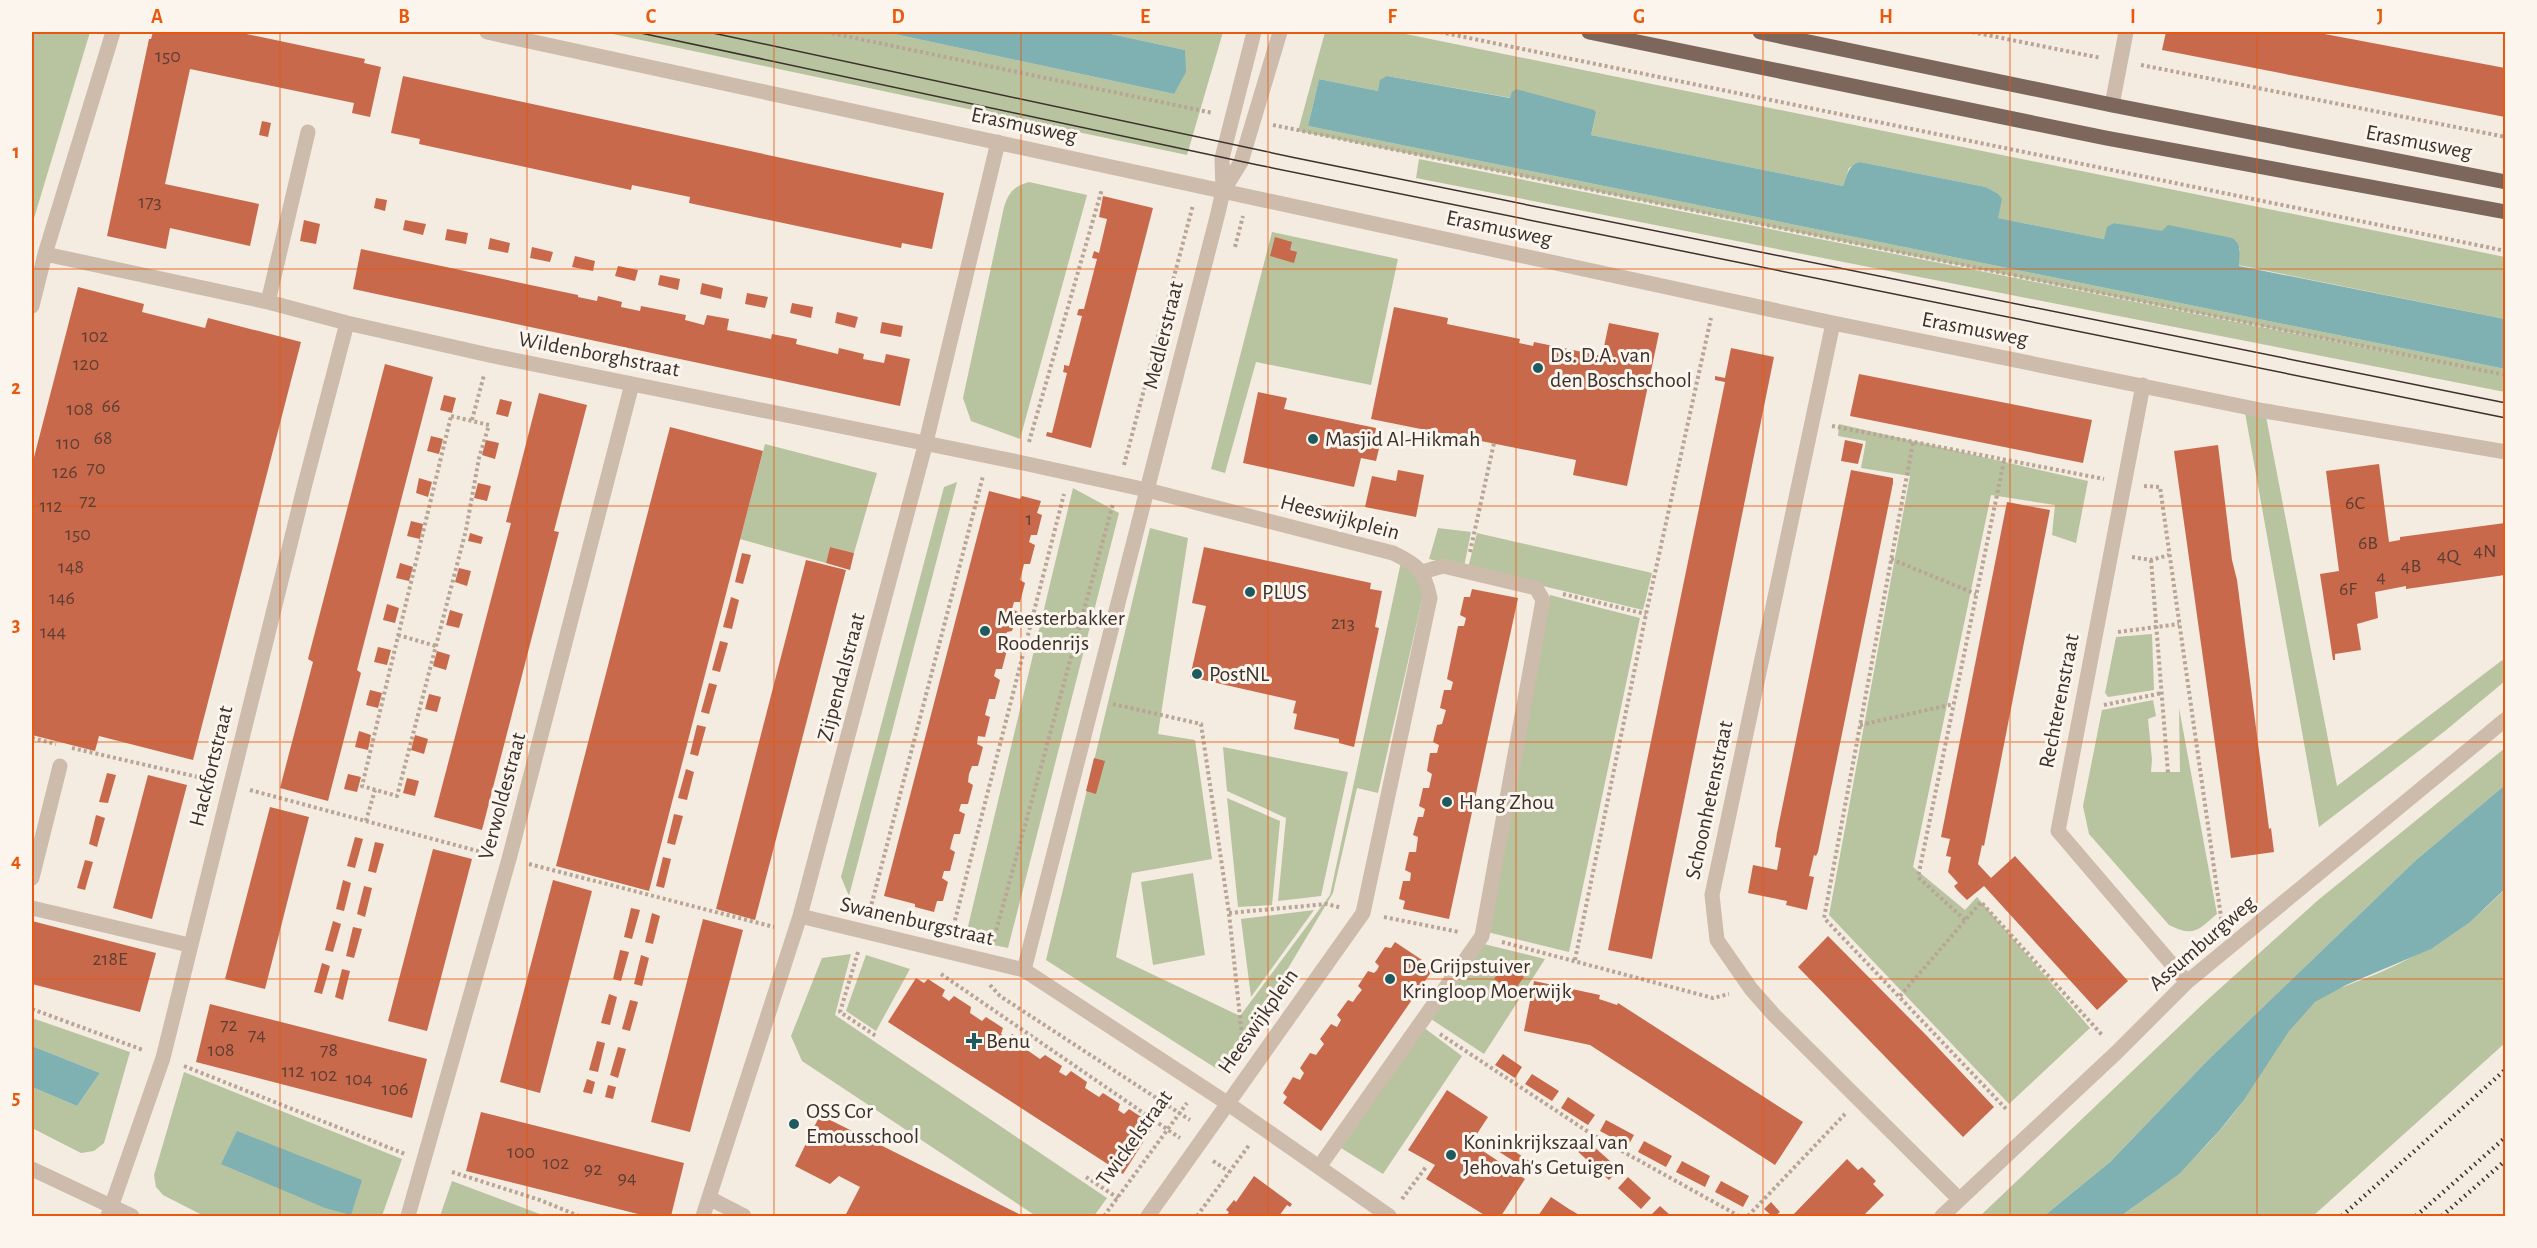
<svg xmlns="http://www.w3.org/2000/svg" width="2537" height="1248" viewBox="0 0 2537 1248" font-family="'Alegreya Sans',sans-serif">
	<rect width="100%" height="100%" fill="#f4ebe1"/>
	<!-- green -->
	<path fill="#b8c4a0" d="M32,32H90L32,225Z
		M603,32H885L1174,94L1185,50L1102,32H1223L1187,155Z
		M1325,32H1396L2505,257V319L2238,265L2240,248L2114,223L2104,239L1997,218V193L1986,187L1860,162L1849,168L1843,186L1591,135L1596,113L1387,76L1378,91L1319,79L1308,126L2505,369V392L1416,178L1419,159L2486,372L1298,131Z
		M1029,182L1087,195L1020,439L971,421L963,398L1004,207C1009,192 1014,186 1029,182Z
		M1272,232L1398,259L1371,385L1256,362L1225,473L1211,469Z
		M2244,407L2265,411L2337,786L2505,658V681L2445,731L2319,827Z
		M1839,424L2088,481L2076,543L2052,535L2055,505L1991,495L1913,867L1965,910L1977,897L2090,1028L2009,1104L1829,915L1910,476L1861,468L1866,441L1838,436Z
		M765,444L877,473L854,553L830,547L826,563L740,539Z
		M957,482L849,896L841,877L944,487Z
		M1073,488L1119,513L1008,948L965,939Z
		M1150,528L1188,538L1158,734L1195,740L1212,859L1132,873L1116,957L1240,1016L1330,895L1401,562L1428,574L1378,793L1357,788L1333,893L1225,1074L1046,960Z
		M1438,528L1471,532L1464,567L1429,559Z
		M1477,533L1652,573L1643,610L1468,568Z
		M1550,595L1640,618L1569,952L1487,932Z
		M2152,634L2154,690L2108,697L2105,693L2116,637Z
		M2153,700L2156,716L2148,719L2152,760L2151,772H2180L2179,708L2217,914C2197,931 2194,937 2169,925L2089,834L2083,806L2102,710Z
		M1223,747L1348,772L1321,896L1278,901L1286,818L1227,791Z
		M2505,748V785L2415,861L2208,1060L2110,1162L2044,1216H1980L2205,1002L2317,901Z
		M1227,798L1280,821L1272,905L1238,907Z
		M1193,873L1205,955L1153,965L1141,882Z
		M2505,889V1043L2313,1216H2121C2169,1182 2208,1150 2243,1101C2266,1069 2283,1027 2315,1002C2335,987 2359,982 2381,972C2428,951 2469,927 2505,889Z
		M1314,910L1251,997L1241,919Z
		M1484,944L1545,959L1484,1054L1431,1019Z
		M851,954L835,1015L1107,1198L1094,1216H1036L802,1061L791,1036L822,958Z
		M866,955L910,969L876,1031L846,1011Z
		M32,1018L130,1052L104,1143L94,1151L81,1153L32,1128V1087L77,1106L100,1073L32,1046Z
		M1423,1027L1462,1056L1383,1174L1341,1148Z
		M184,1072L402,1159L382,1216H204L163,1195L156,1187L154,1175Z
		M452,1181L545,1216H440Z"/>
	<!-- water -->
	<path fill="#7fb0b2" d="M885,32H1102L1185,50L1186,72L1174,94Z
		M1387,76L1510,98L1512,92L1516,89L1594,110L1596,113L1591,135L1843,186C1847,176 1848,165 1860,162L1986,187L1997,193L2002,199L1998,218L2104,239L2107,227L2114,223L2162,231L2168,225L2232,238C2243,245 2239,254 2239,266L2505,319V369L1308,126L1319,79L1378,91L1380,80Z
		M2505,785V889L2470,922L2431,949L2346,985L2315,1002L2289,1031L2244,1100L2220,1130L2179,1174L2121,1216H2044L2110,1162L2208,1060L2415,861Z
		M32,1046L100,1073L77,1106L32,1087Z
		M237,1131L362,1180L351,1215L325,1208L221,1164Z"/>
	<!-- building -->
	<path fill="#c8694b" d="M153,32H237L365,59L364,63L381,67L370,117L352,113L354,103L190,69L165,184L259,204L250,246L170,228L166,249L107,236L149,39H151Z
		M2166,32H2314L2505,68V117L2162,50Z
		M403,76L944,193L932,249L902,243L901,248L689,203L690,197L632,185L631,190L419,144L420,139L391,133Z
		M262,121L271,123L268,137L259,135Z
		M1103,196L1153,208L1091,448L1046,436L1047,432L1052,433L1067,373L1063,372L1064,368V365L1069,366L1082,316L1077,315L1078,311L1079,309H1084L1097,259L1092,258L1094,251L1099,253L1107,219L1099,217Z
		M376,198L387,200L385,211L374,208Z
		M304,220L320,224L316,244L300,241Z
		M405,220L426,224L423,235L403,230Z
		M447,229L468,233L466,244L445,240Z
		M1275,237L1292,242L1290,250L1297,252L1294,263L1270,256Z
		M490,238L510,243L508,253L488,249Z
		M532,247L553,252L550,262L530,258Z
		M361,249L578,295V297L597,301L598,296L622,302L621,307L640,311L641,306L686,315L685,320L704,325L707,315L729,319L727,330L771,339L772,334L797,339L796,344L838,354L839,348L864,354L863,359L884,363L886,354L910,359L900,406L353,289Z
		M575,256L595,261L593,271L572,267Z
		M618,266L638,270L635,281L615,276Z
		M660,275L680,279L678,290L658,285Z
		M702,283L723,288L721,299L700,294Z
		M78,287L144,304L142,312L205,328L208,318L301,342L193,760L99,736L95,751L32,735V465Z
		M747,293L768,297L765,308L745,304Z
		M792,303L813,307L811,318L790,313Z
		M1394,307L1448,318L1447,324L1520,339L1519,343L1533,346L1534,342L1602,356L1609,323L1659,333L1627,486L1573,475L1576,460L1371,419Z
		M837,312L858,317L855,328L835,323Z
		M882,322L903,326L901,337L880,333Z
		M1731,348L1774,357L1652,959L1608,950L1725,382L1715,380V376L1725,378Z
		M385,364L433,377L357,670L361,673L328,801L280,788L313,662L308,659Z
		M1859,374L2092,420L2083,463L1850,416Z
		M1258,392L1287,398L1284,409L1376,428L1374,439L1381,440L1376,461L1361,458L1354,487L1243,463Z
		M539,393L587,405L554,531L559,532L482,830L434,817L511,523L506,522Z
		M444,395L456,398L452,413L440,410Z
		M500,399L512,402L508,417L496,414Z
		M670,427L763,451L649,891L556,866Z
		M431,436L443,439L439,454L427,451Z
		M486,440L499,443L495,459L482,455Z
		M1845,440L1863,444L1858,464L1841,461Z
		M2218,445L2232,560L2237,580L2269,829L2271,828L2274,852L2231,858L2174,451Z
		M2379,464L2389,542L2400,540V537L2505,523V575L2406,589V586L2375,592L2378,618L2357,624L2361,650L2335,654V660H2333L2320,574L2339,571L2326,471Z
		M1398,470L1424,475L1416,517L1365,507L1372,476L1396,481Z
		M1851,470L1893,478V483L1818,852L1816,856L1814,855L1809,876L1814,877L1807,910L1786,905L1787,901L1748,893L1753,865L1777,870L1781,848L1775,847L1777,833Z
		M419,478L432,482L428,497L416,493Z
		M478,483L491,486L487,501L474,498Z
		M989,491L1020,499L1022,496L1041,501L1037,513L1042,515L1037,535H1031L1029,542L1035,545L1030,564H1024L1020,580L1025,583L1020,602H1014L1012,609L1018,612L1012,631L1007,632L1004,639L1002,647L1007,650L1002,669H996L994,676L1000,680L995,699H989L985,715L990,717L985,737L978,736L977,744L983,747L978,766H972L969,774L968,782L973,785L968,804H961L959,811L965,814L960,834H954L952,841L950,849L955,852L950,871H944L942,878L948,882L943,901H937L934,912L915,907V904L884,896Z
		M2007,502L2050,510L1984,846L1982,845L1978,864L1991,878L2015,856L2128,981L2097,1010L1984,886L1967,900L1957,890L1954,886L1958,883L1948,872L1951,857L1946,856L1950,839L1941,837Z
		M411,521L423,524L420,539L407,536Z
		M470,533L483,537L481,544L468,541Z
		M830,547L854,553L850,570L826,563Z
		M1204,547L1371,583L1370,589L1382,591L1375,627L1379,628L1354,747L1339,743V739L1294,729L1297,714L1293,713L1296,701L1190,677L1206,606L1192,603Z
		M742,553L751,555L743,584L735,582Z
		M806,560L846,570L755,920L716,909Z
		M400,563L413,567L409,581L396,578Z
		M459,568L471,571L467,586L455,582Z
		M1472,589L1518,598L1449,919L1403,909L1405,901L1399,899L1403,881H1410L1411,873L1405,870L1409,852H1416L1418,837L1413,835L1418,817H1423L1425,809L1419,806L1423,788H1429L1432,774L1427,771L1430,753H1437L1439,745L1433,742L1437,725L1442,724L1446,710L1440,708L1444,690H1451L1453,682L1447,679L1458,626H1464L1466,618L1460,615L1464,597H1470Z
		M731,597L739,600L732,629L723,627Z
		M387,604L399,608L395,623L383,620Z
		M450,610L463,614L459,628L446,625Z
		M720,641L728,643L720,672L712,670Z
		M378,647L391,650L387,665L374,662Z
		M437,651L450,655L446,670L433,666Z
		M709,683L717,685L709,714L701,712Z
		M370,690L382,693L378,708L366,705Z
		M429,694L441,697L437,712L425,709Z
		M697,725L706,727L698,756L690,754Z
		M359,731L371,735L368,750L355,747Z
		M415,735L428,739L424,754L411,750Z
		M1094,758L1105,761L1096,794L1086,791Z
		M686,769L694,772L687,800L678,798Z
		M107,773L116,775L108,803L99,802Z
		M348,774L361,777L357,792L344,789Z
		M148,775L187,785L152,919L113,908Z
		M407,778L419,781L415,796L403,793Z
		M270,807L309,817L265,989L225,979Z
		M674,814L683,816L675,845L667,843Z
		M96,815L105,818L97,847L89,844Z
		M355,837L363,839L355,868L347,866Z
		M375,842L384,844L376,873L368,871Z
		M433,849L472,859L427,1031L388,1021Z
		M663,857L671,859L664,888L656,886Z
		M85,860L93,862L85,890L77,888Z
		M343,880L351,883L344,911L336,909Z
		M553,880L592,891L540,1093L500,1082Z
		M364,886L372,888L365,917L357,914Z
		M631,908L640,910L632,939L624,937Z
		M652,913L660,916L653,944L645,942Z
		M703,919L743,930L690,1132L651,1122Z
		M32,921L156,953L140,1012L32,984Z
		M333,921L341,924L333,952L325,950Z
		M353,927L362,929L354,958L346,956Z
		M1828,936L1927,1036L1994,1107L1963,1137L1798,967Z
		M1395,942L1434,968L1321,1131L1283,1103L1287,1097L1283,1093L1293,1077L1300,1080L1304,1073L1300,1068L1310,1053L1316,1055L1324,1044L1320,1039L1331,1024L1337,1027L1341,1020L1337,1015L1348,1000L1353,1002L1357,996L1362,990L1358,986L1368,971L1374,973L1377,970L1379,966L1375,962L1385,947L1391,948Z
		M620,950L629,952L621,981L613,979Z
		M641,955L649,958L642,986L634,984Z
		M322,963L330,966L322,994L314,992Z
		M1505,963L1524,977L1513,992L1494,979Z
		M342,969L350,971L343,1000L335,997Z
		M916,978L924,983L928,979L945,990L942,996L949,1001L954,996L971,1007L970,1013L982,1021L986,1017L1003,1028L1001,1034L1007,1039L1012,1034L1029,1044L1027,1050L1040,1059L1045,1055L1062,1066L1059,1072L1066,1076L1071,1071L1087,1082L1085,1088L1099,1097L1103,1093L1120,1104L1118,1110L1124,1114L1129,1109L1146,1120L1144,1126L1151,1130L1123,1174L888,1022Z
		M1534,981L1600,995L1599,999L1617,1005L1618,1003L1803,1122L1775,1165L1590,1045L1524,1031Z
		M609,994L617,997L610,1025L601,1023Z
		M630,1000L638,1002L630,1031L622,1029Z
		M210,1004L427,1059L412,1118L196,1062Z
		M597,1041L605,1043L598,1072L589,1070Z
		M618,1047L626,1049L618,1078L610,1075Z
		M1503,1054L1522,1067L1515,1078L1495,1065Z
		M1532,1074L1559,1091L1552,1101L1525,1084Z
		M587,1079L595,1082L592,1094L583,1092Z
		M608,1085L616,1087L613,1099L605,1097Z
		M1447,1090L1488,1117L1471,1143L1525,1179L1501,1216H1486L1426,1179L1435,1165L1408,1150Z
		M1568,1097L1595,1115L1588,1125L1561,1108Z
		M481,1112L684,1163L671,1216H646L466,1171Z
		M820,1115L1023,1216H845L860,1187L839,1176L830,1184L795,1166Z
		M1606,1120L1634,1135L1628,1146L1600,1131Z
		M1492,1137L1531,1162L1526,1169L1487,1144Z
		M1583,1137L1619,1169L1609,1180L1575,1149Z
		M1644,1141L1672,1156L1666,1167L1638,1152Z
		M1847,1159L1858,1170L1862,1167L1876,1181L1873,1184L1884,1195L1863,1216H1792Z
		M1682,1161L1710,1176L1705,1187L1676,1172Z
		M1254,1176L1292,1204L1290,1207L1287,1205L1279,1216H1226L1229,1212L1226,1210L1234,1200L1236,1202Z
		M1628,1177L1651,1198L1641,1209L1618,1188Z
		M1721,1181L1749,1196L1743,1207L1715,1192Z
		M1551,1197L1569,1209L1581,1216H1538Z
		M1771,1202L1780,1212L1775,1216H1772L1764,1209Z
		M1660,1206L1671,1216H1650Z"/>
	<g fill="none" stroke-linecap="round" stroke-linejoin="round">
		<!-- path -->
		<path stroke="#b9a596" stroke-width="4" stroke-dasharray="3 3" stroke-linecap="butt" d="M826,32L1213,113
			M1440,32L2506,251
			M1972,32L2101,58
			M2141,65L2506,137
			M1273,125L2506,375
			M1235,247L1243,216
			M451,416L489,425L479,458L466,530L397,796L362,786Z
			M472,420L484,375
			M1832,426L2104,479
			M1029,442L1102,189
			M1913,443L1824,918L2008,1111
			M1124,465L1193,205
			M2144,486L2160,487L2222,924
			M1470,552L1494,443
			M2132,557L2151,560L2169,555
			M1891,559L1976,594
			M2151,560L2168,773
			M1563,594L1646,614
			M2118,632L2179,624
			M398,635L436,646
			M1113,704L1201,724L1229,913L1243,1046
			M2104,705L2162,693
			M1860,725L1954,704
			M32,738L56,744
			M72,748L211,780
			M250,790L489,854
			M366,821L375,790
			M529,864L774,927
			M870,910L983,476
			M1229,913L1327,904L1342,908
			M1384,917L1459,932
			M1965,920L1918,877L2004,461
			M952,932L1064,494
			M993,942L1113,504
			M1502,942L1713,998L1729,994
			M858,952L840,1012L876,1036
			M1575,960L1646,614L1711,318
			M941,974L1180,1138
			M990,985L1000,996L1190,1120
			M1900,996L1981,902L2103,1036
			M32,1009L143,1050
			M1440,1034L1593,1135L1739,1216
			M184,1066L405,1154
			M1213,1161L1230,1172
			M452,1172L540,1200L579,1216
			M1086,1177L1118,1198
			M1402,1199L1426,1167
			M1104,1216L1187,1103
			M1197,1216L1250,1144
			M1748,1216L1845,1114"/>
		<!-- minor -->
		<path stroke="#cdbbac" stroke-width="15" d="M487,32L1833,323L2265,411L2506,452
			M1254,32L1222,158L1223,191L1218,213L1024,970L1227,1103L1389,1216
			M2112,105L2126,32
			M1223,191L1241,162L1280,32
			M45,254L268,302L347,323L489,355L1023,463L1147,490L1393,553C1418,565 1424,570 1430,598L1363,913L1148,1216
			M268,302L308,132
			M32,306L45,254L113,32
			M1833,323L1712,895L1717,940L1751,989L1774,1015L1959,1199
			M2143,385L2058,831L2187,982
			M32,878L60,766
			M32,908L189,945
			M800,916L1024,970
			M1319,1167L1482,936L1543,600L1536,588L1443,566L1422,572
			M32,1169L132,1216
			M709,1198L744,1216
			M108,1216L163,1058L305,484L347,323
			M408,1216L509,859L632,384
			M703,1216L800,916L926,442L998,142
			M1942,1216L2117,1052L2187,982L2506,719"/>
		<!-- major -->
		<path stroke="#7d675c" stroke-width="15" d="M1589,32L2106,138L2506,212
			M1760,32L2112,105L2506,182"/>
		<!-- tram -->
		<path stroke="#3b302b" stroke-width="1.5" d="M636,32L1258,165L2506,418
			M708,32L1296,158L2506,403"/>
		<!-- rail -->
		<path stroke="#3b302b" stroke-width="4.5" stroke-dasharray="1.5 4.5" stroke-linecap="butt" d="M2342,1216L2506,1069
			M2416,1216L2506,1137
			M2442,1216L2506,1160"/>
	</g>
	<!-- grid -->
	<path fill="none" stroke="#e8590c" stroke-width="1.5" stroke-opacity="0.55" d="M280,32V1216M527,32V1216M774,32V1216M1021,32V1216M1268,32V1216M1516,32V1216M1763,32V1216M2010,32V1216M2257,32V1216M32,269H2506M32,506H2506M32,742H2506M32,979H2506"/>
	<!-- markers -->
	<g fill="#1f5a5e" stroke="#fbf5ee" stroke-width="2">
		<circle cx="1538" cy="368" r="6"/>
		<circle cx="1313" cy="439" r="6"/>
		<circle cx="1250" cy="592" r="6"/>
		<circle cx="985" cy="631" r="6"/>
		<circle cx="1197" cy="674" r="6"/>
		<circle cx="1447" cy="802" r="6"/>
		<circle cx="1390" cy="979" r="6"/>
		<path d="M971 1032h6v6h6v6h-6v6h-6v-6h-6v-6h6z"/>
		<circle cx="794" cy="1124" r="6"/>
		<circle cx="1451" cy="1155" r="6"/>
	</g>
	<g text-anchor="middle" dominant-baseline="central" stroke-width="6" stroke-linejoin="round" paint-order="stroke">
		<!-- number labels -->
		<g font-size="20" fill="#5e3e33">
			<text x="168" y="56">150</text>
			<text x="150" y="202">173</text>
			<text x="95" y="336">102</text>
			<text x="86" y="364">120</text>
			<text x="111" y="406">66</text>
			<text x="80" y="409">108</text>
			<text x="103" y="438">68</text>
			<text x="68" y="443">110</text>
			<text x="96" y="468">70</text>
			<text x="65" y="472">126</text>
			<text x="88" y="501">72</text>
			<text x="2355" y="503">6C</text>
			<text x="51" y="506">112</text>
			<text x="1029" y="519">1</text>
			<text x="78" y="534">150</text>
			<text x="2368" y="543">6B</text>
			<text x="2485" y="551">4N</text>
			<text x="2448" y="556">4Q</text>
			<text x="2411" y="566">4B</text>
			<text x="71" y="567">148</text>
			<text x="2381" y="577">4</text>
			<text x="2348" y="589">6F</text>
			<text x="62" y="598">146</text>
			<text x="1343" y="623">213</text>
			<text x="53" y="632">144</text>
			<text x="110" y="959">218E</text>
			<text x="229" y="1025">72</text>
			<text x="257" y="1035">74</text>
			<text x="221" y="1050">108</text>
			<text x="329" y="1050">78</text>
			<text x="293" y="1071">112</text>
			<text x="324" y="1075">102</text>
			<text x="359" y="1079">104</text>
			<text x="395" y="1089">106</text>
			<text x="521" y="1152">100</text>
			<text x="556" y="1163">102</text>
			<text x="593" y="1169">92</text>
			<text x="627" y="1178">94</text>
		</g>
		<!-- street labels -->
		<g font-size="22" fill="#3b302b" stroke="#fbf5ee">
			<text transform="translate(1024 125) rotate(12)">Erasmusweg</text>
			<text transform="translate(2419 142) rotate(11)">Erasmusweg</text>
			<text transform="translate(1499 228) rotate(12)">Erasmusweg</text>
			<text transform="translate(1975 329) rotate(11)">Erasmusweg</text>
			<text transform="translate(1163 335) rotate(-76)">Medlerstraat</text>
			<text transform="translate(599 354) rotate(11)">Wildenborghstraat</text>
			<text transform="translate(1340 517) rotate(15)">Heeswijkplein</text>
			<text transform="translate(841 677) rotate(-75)">Zijpendalstraat</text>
			<text transform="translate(2059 701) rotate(-79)">Rechterenstraat</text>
			<text transform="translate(211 766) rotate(-76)">Hackfortstraat</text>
			<text transform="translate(502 796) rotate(-75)">Verwoldestraat</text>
			<text transform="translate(1709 800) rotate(-78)">Schoonhetenstraat</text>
			<text transform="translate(917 921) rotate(13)">Swanenburgstraat</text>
			<text transform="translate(2202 943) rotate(-41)">Assumburgweg</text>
			<text transform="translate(1258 1021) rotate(-55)">Heeswijkplein</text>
			<text transform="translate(1134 1138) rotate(-54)">Twickelstraat</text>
		</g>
		<!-- poi labels -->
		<g font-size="22" fill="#3b302b" stroke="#fbf5ee" text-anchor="start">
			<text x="1550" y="355">Ds. D.A. van<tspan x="1550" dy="25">den Boschschool</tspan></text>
			<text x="1325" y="439">Masjid Al-Hikmah</text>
			<text x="1262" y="592">PLUS</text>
			<text x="997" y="618">Meesterbakker<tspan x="997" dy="25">Roodenrijs</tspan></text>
			<text x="1209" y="674">PostNL</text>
			<text x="1459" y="802">Hang Zhou</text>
			<text x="1402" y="966">De Grijpstuiver<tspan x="1402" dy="25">Kringloop Moerwijk</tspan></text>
			<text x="986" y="1041">Benu</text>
			<text x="806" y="1111">OSS Cor<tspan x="806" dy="25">Emousschool</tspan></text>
			<text x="1463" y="1142">Koninkrijkszaal van<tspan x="1463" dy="25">Jehovah's Getuigen</tspan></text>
		</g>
	</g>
	<!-- border -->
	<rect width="2537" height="1248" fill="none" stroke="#fbf5ee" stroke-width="66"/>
	<rect x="33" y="33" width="2471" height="1182" fill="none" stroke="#e8590c" stroke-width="2"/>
	<g font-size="20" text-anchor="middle" font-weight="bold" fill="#e8590c">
		<text x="157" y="23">A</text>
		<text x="404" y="23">B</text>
		<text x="651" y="23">C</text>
		<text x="898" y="23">D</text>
		<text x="1145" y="23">E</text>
		<text x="1392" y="23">F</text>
		<text x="1639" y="23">G</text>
		<text x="1886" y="23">H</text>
		<text x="2133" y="23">I</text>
		<text x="2380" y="23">J</text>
		<text x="16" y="158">1</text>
		<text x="16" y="394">2</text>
		<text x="16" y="631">3</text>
		<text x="16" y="867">4</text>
		<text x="16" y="1104">5</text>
	</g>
</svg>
